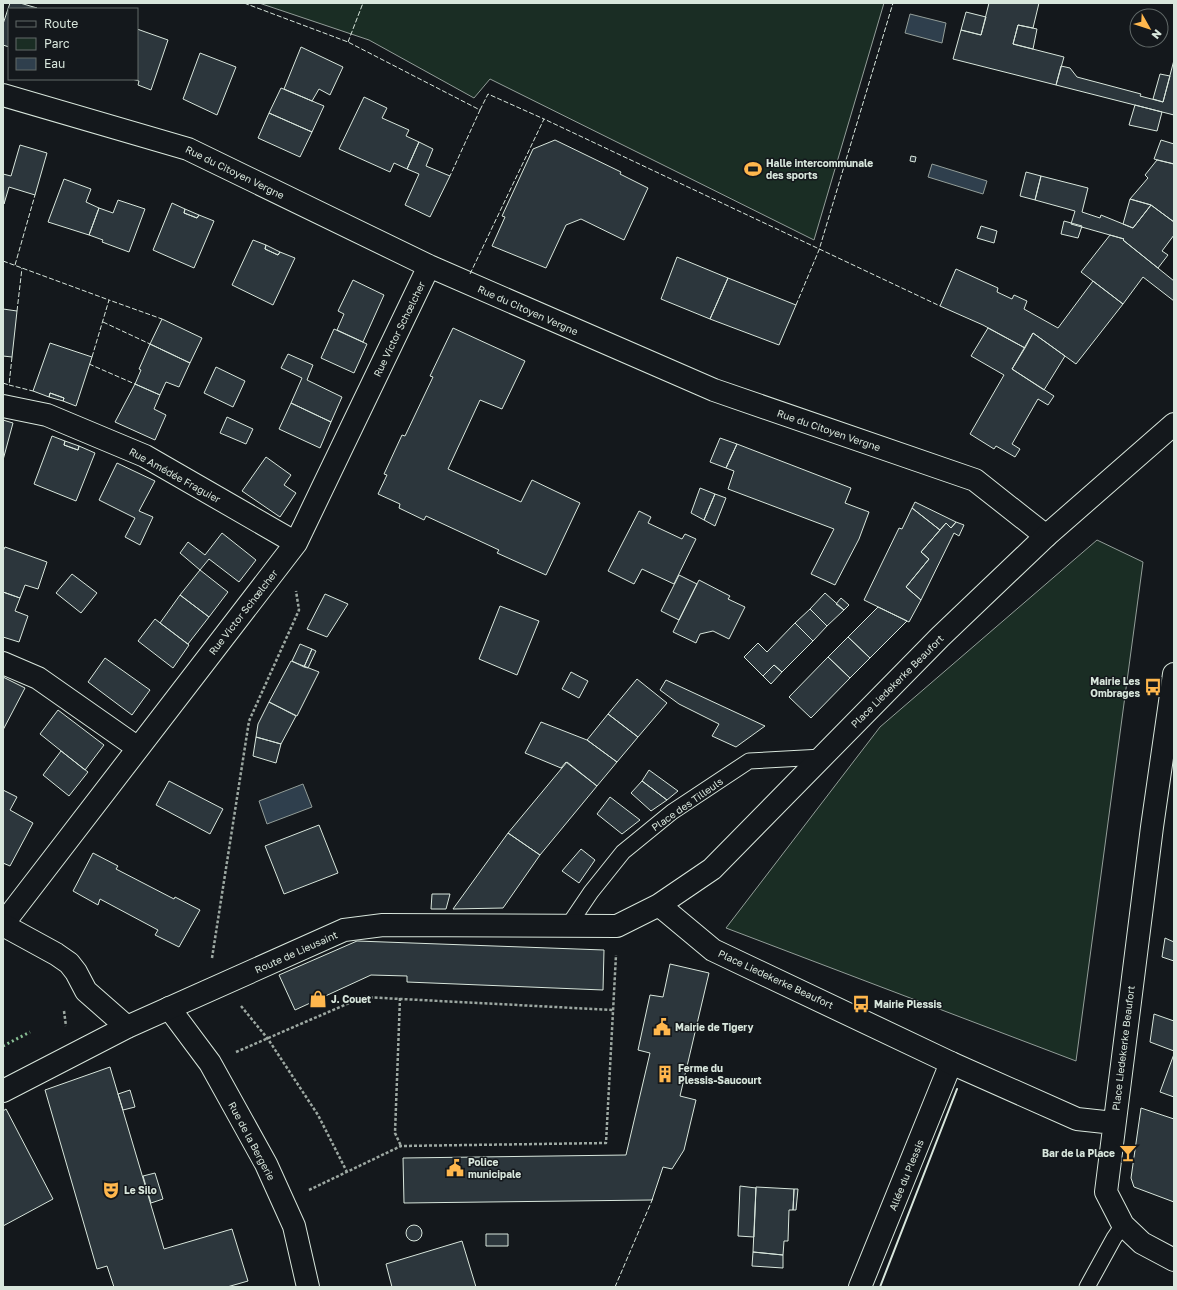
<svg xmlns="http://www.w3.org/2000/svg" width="1177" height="1290" viewBox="0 0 1177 1290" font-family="'Golos Text',sans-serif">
	<rect width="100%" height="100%" fill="#14181c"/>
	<!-- green -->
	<path fill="#1a2d24" stroke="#939e99" d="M259,3H884L814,240L490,79L474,98L369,40Z
		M1097,540L1143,562L1076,1061L726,928L880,727Z"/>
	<!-- water -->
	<path fill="#2f3f4d" stroke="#939e99" d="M910,14L946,23L942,43L905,33Z
		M932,164L987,181L983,194L928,177Z
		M303,784L312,807L267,824L259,801Z"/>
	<!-- building -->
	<path fill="#2c363c" stroke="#d8e6dc" d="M10,3H20L37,8L9,9V47L3,45V24Z
		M989,3H1039L1033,28L1018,25L1013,44L1064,57L1056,85L953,59L961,30L981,35Z
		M966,12L986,17L981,35L961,30Z
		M1018,25L1037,29L1033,49L1013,44Z
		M137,29L168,40L151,90L138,85L139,81L132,79H137Z
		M301,47L343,67L330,95L319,89L312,101L284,89Z
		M200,53L236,67L217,115L183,99Z
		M1174,60V115L1056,85L1061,66L1070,68L1077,77L1141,94L1140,96L1163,102Z
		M1160,74L1170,76L1163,102L1153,99Z
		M281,88L324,106L312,132L269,113Z
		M364,97L387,108L382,118L409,130L406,136L419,142L407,169L394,163L390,172L339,149Z
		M1135,105L1162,112L1157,131L1129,125Z
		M269,113L312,132L300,157L258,138Z
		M555,140L621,172L620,174L648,188L624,240L581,219L566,225L546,268L492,246L505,217L502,216L533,149Z
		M1161,140L1174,144V164L1154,159Z
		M419,142L433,149L426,166L450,176L430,217L405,205L419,174L407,169Z
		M20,145L47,153L35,195L9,187L4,204L3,174L11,176Z
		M911,156L916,157L915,162L910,161Z
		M1157,160L1174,164V222L1151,205L1130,199L1148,178L1145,175Z
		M1026,172L1041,176L1035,200L1020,196Z
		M1041,176L1088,188L1082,212L1100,218L1101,215L1133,228L1151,205L1174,222V235L1162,251L1168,255L1158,268L1123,240L1124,239L1071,224L1075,211L1035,200Z
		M64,179L91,189L86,202L99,208L89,235L48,222Z
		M1130,199L1151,205L1133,228L1123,224Z
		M118,200L145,209L129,252L102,242L103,240L89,235L99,208L113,213Z
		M172,203L185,209L184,213L197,218L199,215L214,221L194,268L153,250Z
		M185,209L199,215L197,218L184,213Z
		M1064,221L1082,226L1078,238L1061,234Z
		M981,226L997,231L994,243L977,238Z
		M1110,235L1124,239L1123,240L1174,281V301L1143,277L1123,304L1081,272Z
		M253,240L266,245L265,249L278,255L280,252L295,258L273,305L232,285Z
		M266,245L280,252L278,255L265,249Z
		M677,257L728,278L710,319L661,299Z
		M956,269L998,288L997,292L1012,299L1014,295L1027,301L1024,309L1058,328L1093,281L1123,304L1076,364L1033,333L1025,348L983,325L940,306Z
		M728,278L796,305L779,345L710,319Z
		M353,280L384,295L363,342L337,330L344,314L338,311Z
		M3,309L17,311L12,357L3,356Z
		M162,319L202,338L190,363L150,344Z
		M453,328L525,361L502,409L480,400L448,469L521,502L532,480L580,503L546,575L497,553L499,550L426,516L424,520L399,508L400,504L378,494L387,475L384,474L402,435L405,436L433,377L430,376Z
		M988,328L1025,348L1012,369L1054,396L1048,405L1038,399L1012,444L1020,449L1015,457L996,446L994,449L970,434L1004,375L971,356Z
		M334,329L367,344L354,373L321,358Z
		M1033,333L1065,356L1044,390L1012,369Z
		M50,343L92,357L76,406L63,401L64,398L50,393L49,397L33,391Z
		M150,344L190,363L179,387L166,382L160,395L135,384L141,370L139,369Z
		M288,354L313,365L307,380L342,397L331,422L291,403L302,378L281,368Z
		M216,367L245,381L233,407L204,393Z
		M135,384L160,395L154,409L166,415L155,440L115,422Z
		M50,393L64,398L63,401L49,397Z
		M291,403L331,422L320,448L279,429Z
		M227,417L253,429L246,444L220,433Z
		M3,420L13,423L3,460Z
		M52,436L65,441L64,445L78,450L79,446L95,453L76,501L34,484Z
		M720,438L737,444L726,468L710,462Z
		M65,441L79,446L78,450L64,445Z
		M737,444L851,488L845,503L869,512L859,539L835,585L811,574L834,529L728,489L734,471L726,468Z
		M266,457L291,475L284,485L296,493L280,517L242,491Z
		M117,463L155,481L139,511L153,517L140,545L125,537L135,518L99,500Z
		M700,488L715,494L704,520L691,513Z
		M715,494L726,498L715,526L704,520Z
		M915,502L956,522L951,528L946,523L940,530L912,508Z
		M912,508L940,530L921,552L929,559L906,587L921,600L909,622L864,600L899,528L902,529Z
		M639,511L651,517L648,523L682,539L685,534L696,539L674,584L642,569L634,584L608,571Z
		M956,522L964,525L959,536L954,533L921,600L906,587L929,559L921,552L946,523L951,528Z
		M222,533L256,560L239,582L209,559L200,570L180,553L188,542L205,555Z
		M5,547L47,562L38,589L25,585L20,598L3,592V551Z
		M200,570L228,592L209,617L180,595Z
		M72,574L97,593L81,613L56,593Z
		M679,575L697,584L679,620L661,611Z
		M699,580L730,596L728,599L745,607L729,639L713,631L700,634L696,643L673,632Z
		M3,592L20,598L15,611L28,616L19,642L3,637Z
		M825,593L844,610L827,626L810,609Z
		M325,594L348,604L327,637L307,629Z
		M180,595L209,617L188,644L160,623Z
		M841,598L849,605L844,610L836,604Z
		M500,606L539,621L517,675L479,659Z
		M878,607L907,621L870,658L848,637Z
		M810,609L827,626L813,641L795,623Z
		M155,619L189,645L173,668L138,641Z
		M795,623L813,641L782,672L774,665L763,676L744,657L758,643L767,652Z
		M848,637L870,658L850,678L828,657Z
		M300,644L312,649L304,667L292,661Z
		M312,649L316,651L308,668L304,667Z
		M828,657L850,678L811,718L789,697Z
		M105,658L150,690L132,715L88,682Z
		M291,661L319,672L297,716L269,702Z
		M774,665L782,672L771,684L763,676Z
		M571,672L588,681L579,698L562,689Z
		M3,677L25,688L3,730Z
		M637,679L667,703L638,737L608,714Z
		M666,680L765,726L736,747L712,736L719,724L679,704L660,690Z
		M269,702L296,716L281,744L256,737L258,724Z
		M58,710L104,745L85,770L40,734Z
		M608,714L638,737L617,762L587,740Z
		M541,722L587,740L617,762L597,786L566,762L561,768L525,753Z
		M256,737L281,744L276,763L253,756Z
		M61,751L88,772L69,796L43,775Z
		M567,762L597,786L540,855L508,833Z
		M649,770L678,791L667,800L642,781Z
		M169,781L223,809L210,834L156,805Z
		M642,781L667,800L651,811L631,793Z
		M3,790L17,797L10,810L33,823L10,866L3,863Z
		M610,797L640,820L622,834L597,814Z
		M319,825L338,873L284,894L265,846Z
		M508,833L540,855L503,908L453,909Z
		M581,849L595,860L579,883L562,871Z
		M93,853L118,866L116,869L174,899L175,897L200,910L179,947L155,935L158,930L100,899L98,905L73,891Z
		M432,894H450L446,909H431Z
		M1165,938L1174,942V961L1162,957Z
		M357,941L604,950L603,990L407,982V976L371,975L295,1010L279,975Z
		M670,964L709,973L680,1096L696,1100L684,1150L672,1169L663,1167L652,1200L404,1203L403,1158L626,1155L650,1053L638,1050L650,995L663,997Z
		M1154,1014L1174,1021V1051L1150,1042Z
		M1174,1054V1097L1160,1092Z
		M110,1067L164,1249L232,1229L248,1281L227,1287H114L107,1266L97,1269L45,1090Z
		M130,1090L135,1107L123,1110L118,1094Z
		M1141,1108L1174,1119V1202L1134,1187L1131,1178Z
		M6,1109L53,1199L3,1226V1111Z
		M155,1173L163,1199L151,1203L143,1176Z
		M740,1186L756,1188L754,1237L738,1236Z
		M756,1187L794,1189L793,1210H789L788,1241H784L783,1255L753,1252Z
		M794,1189H798L796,1210H793Z
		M406 1233a8 8 0 1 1 16 0a8 8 0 1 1-16 0Z
		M486,1234H508V1246H486Z
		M462,1241L476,1287H392L386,1264Z
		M753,1252L783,1255V1268L752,1266Z"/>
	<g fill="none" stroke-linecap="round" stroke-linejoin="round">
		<!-- service casing -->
		<g stroke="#d8e6dc" stroke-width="17">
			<path id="service" d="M568,926L591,892L623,852L672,812L749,761L822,757
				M1087,1287L1114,1238L1123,1225"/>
		</g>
		<!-- minor casing -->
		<g stroke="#d8e6dc" stroke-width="24">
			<path id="minor" d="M3,95L188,149L429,266L714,390L975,480L1046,536
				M3,406L47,415L145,456L296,543
				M3,663L38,678L138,748
				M3,924L296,543L429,266
				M169,1008L210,1063L266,1164L294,1226L308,1287
				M860,1287L951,1063"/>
		</g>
		<!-- tertiary casing -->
		<g stroke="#d8e6dc" stroke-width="24">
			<path id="tertiary" d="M1174,674L1152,827L1106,1192L1123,1225L1142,1243L1174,1260
				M659,905L713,950L951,1063L1077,1119L1114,1123
				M3,925L56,954L69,963L76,972L86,991L127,1027
				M3,1091L127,1027L344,930L383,925L617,926L659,905L712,869L940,637L1046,536L1174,424"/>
		</g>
		<!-- path -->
		<path stroke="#9da8a2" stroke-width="2.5" stroke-dasharray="3 2" stroke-linecap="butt" d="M212,958L249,721L299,610L296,591
			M400,998L395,1133L401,1146
			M241,1006L268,1039L318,1115L347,1172
			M64,1011L66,1026
			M236,1052L363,997L613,1010
			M309,1190L401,1146L606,1143L616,955"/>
		<!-- service -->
		<use href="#service" stroke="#14181c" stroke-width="15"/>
		<!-- minor -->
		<use href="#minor" stroke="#14181c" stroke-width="22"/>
		<!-- tertiary -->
		<use href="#tertiary" stroke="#14181c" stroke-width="22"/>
		<!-- hedge -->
		<path stroke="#8ac095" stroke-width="3" stroke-dasharray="2 3" stroke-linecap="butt" d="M3,1046L30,1032"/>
		<!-- fence -->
		<path stroke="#d8e6dc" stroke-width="1" stroke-dasharray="5 2" stroke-linecap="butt" d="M244,3L348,42L480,110L450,176
			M348,42L363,3
			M480,110L488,94L544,119
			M3,261L109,300
			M15,265L35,195
			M470,274L544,119L940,306
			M796,305L819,250L893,3
			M17,311L22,268
			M103,322L150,344
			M12,357L9,385L33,391
			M92,357L109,300L162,319
			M89,364L135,384
			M3,383L9,385
			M615,1287L653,1198"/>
		<!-- wall -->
		<path stroke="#d8e6dc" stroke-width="2" d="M880,1287L957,1089"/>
	</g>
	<!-- icons -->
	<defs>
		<g id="stadium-bare" transform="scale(1.38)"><path d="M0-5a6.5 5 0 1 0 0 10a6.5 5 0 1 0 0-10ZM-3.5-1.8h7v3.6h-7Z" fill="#ffb74d" stroke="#14181c" stroke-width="2.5" paint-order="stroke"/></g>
		<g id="bus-bare" transform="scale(1.38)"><path d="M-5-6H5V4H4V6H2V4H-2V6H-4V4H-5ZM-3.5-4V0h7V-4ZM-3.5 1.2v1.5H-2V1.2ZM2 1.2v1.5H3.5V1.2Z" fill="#ffb74d" stroke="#14181c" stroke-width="2.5" paint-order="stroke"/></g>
		<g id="shop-bare" transform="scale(1.38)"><path d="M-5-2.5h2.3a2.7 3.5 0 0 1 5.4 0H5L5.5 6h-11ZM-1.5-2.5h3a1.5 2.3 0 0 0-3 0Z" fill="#ffb74d" stroke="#14181c" stroke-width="2.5" paint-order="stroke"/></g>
		<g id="civic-bare" transform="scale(1.38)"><path d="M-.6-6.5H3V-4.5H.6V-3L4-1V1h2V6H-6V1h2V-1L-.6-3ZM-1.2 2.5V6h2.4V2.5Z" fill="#ffb74d" stroke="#14181c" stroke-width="2.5" paint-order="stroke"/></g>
		<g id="building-bare" transform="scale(1.38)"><path d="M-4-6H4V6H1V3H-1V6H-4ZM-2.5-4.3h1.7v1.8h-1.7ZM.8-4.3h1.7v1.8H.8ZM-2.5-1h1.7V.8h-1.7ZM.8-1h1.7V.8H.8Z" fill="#ffb74d" stroke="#14181c" stroke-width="2.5" paint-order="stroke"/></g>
		<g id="bar-bare" transform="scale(1.38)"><path d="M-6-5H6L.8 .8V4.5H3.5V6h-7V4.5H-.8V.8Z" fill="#ffb74d" stroke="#14181c" stroke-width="2.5" paint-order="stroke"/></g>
		<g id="theatre-bare" transform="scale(1.38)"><path d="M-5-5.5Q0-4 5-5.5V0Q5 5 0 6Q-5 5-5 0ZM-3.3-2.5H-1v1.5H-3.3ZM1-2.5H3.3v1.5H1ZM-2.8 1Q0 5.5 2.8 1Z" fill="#ffb74d" stroke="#14181c" stroke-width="2.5" paint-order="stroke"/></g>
	</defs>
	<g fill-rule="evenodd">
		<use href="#stadium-bare" x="753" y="169"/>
		<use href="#bus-bare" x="1153" y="687"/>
		<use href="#shop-bare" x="318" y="999"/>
		<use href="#bus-bare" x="861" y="1004"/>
		<use href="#civic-bare" x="662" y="1027"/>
		<use href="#building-bare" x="665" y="1074"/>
		<use href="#bar-bare" x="1128" y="1153"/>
		<use href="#civic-bare" x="455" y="1168"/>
		<use href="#theatre-bare" x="111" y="1190"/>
	</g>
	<g text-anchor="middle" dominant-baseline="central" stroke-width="3" stroke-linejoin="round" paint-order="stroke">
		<!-- poi labels -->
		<g font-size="10" font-weight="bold" fill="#d8e6dc" stroke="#14181c" text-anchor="start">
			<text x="766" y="163">Halle intercommunale<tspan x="766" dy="12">des sports</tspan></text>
			<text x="1140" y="681" text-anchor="end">Mairie Les<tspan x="1140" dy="12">Ombrages</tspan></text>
			<text x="331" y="999">J. Couet</text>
			<text x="874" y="1004">Mairie Plessis</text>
			<text x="675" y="1027">Mairie de Tigery</text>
			<text x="678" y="1068">Ferme du<tspan x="678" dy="12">Plessis-Saucourt</tspan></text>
			<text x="1115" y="1153" text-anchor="end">Bar de la Place</text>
			<text x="468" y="1162">Police<tspan x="468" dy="12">municipale</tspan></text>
			<text x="124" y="1190">Le Silo</text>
		</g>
		<!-- street labels -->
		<g font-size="10" fill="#d8e6dc" stroke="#14181c">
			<text transform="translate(235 172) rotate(26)">Rue du Citoyen Vergne</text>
			<text transform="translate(528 310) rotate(24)">Rue du Citoyen Vergne</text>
			<text transform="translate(399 329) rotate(-64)">Rue Victor Schœlcher</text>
			<text transform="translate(829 430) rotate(19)">Rue du Citoyen Vergne</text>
			<text transform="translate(175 475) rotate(29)">Rue Amédée Fraguier</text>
			<text transform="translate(243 612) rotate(-52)">Rue Victor Schœlcher</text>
			<text transform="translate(897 681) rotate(-45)">Place Liedekerke Beaufort</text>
			<text transform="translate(687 804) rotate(-35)">Place des Tilleuls</text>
			<text transform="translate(296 952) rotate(-24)">Route de Lieusaint</text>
			<text transform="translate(776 979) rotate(25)">Place Liedekerke Beaufort</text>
			<text transform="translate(1123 1048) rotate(-83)">Place Liedekerke Beaufort</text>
			<text transform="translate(252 1141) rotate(62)">Rue de la Bergerie</text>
			<text transform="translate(906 1175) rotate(-68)">Allée du Plessis</text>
		</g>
	</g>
	<!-- border -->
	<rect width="1177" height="1290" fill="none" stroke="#d8e6dc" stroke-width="8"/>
	<!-- legend -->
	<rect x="8" y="8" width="130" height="72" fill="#14181c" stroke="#626a69"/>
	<rect x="16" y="21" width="20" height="6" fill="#14181c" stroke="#626a69"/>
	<text x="44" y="28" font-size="12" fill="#d8e6dc">Route</text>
	<rect x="16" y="38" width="20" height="12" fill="#1a2d24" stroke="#626a69"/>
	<text x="44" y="48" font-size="12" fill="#d8e6dc">Parc</text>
	<rect x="16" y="58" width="20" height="12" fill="#2f3f4d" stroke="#626a69"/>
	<text x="44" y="68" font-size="12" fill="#d8e6dc">Eau</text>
	<!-- north arrow -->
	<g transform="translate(1149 28) rotate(129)"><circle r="19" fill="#14181c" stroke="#626a69"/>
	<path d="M0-3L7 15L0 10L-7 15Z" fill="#ffb74d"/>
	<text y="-6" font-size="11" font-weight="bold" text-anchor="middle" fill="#d8e6dc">N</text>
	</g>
</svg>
